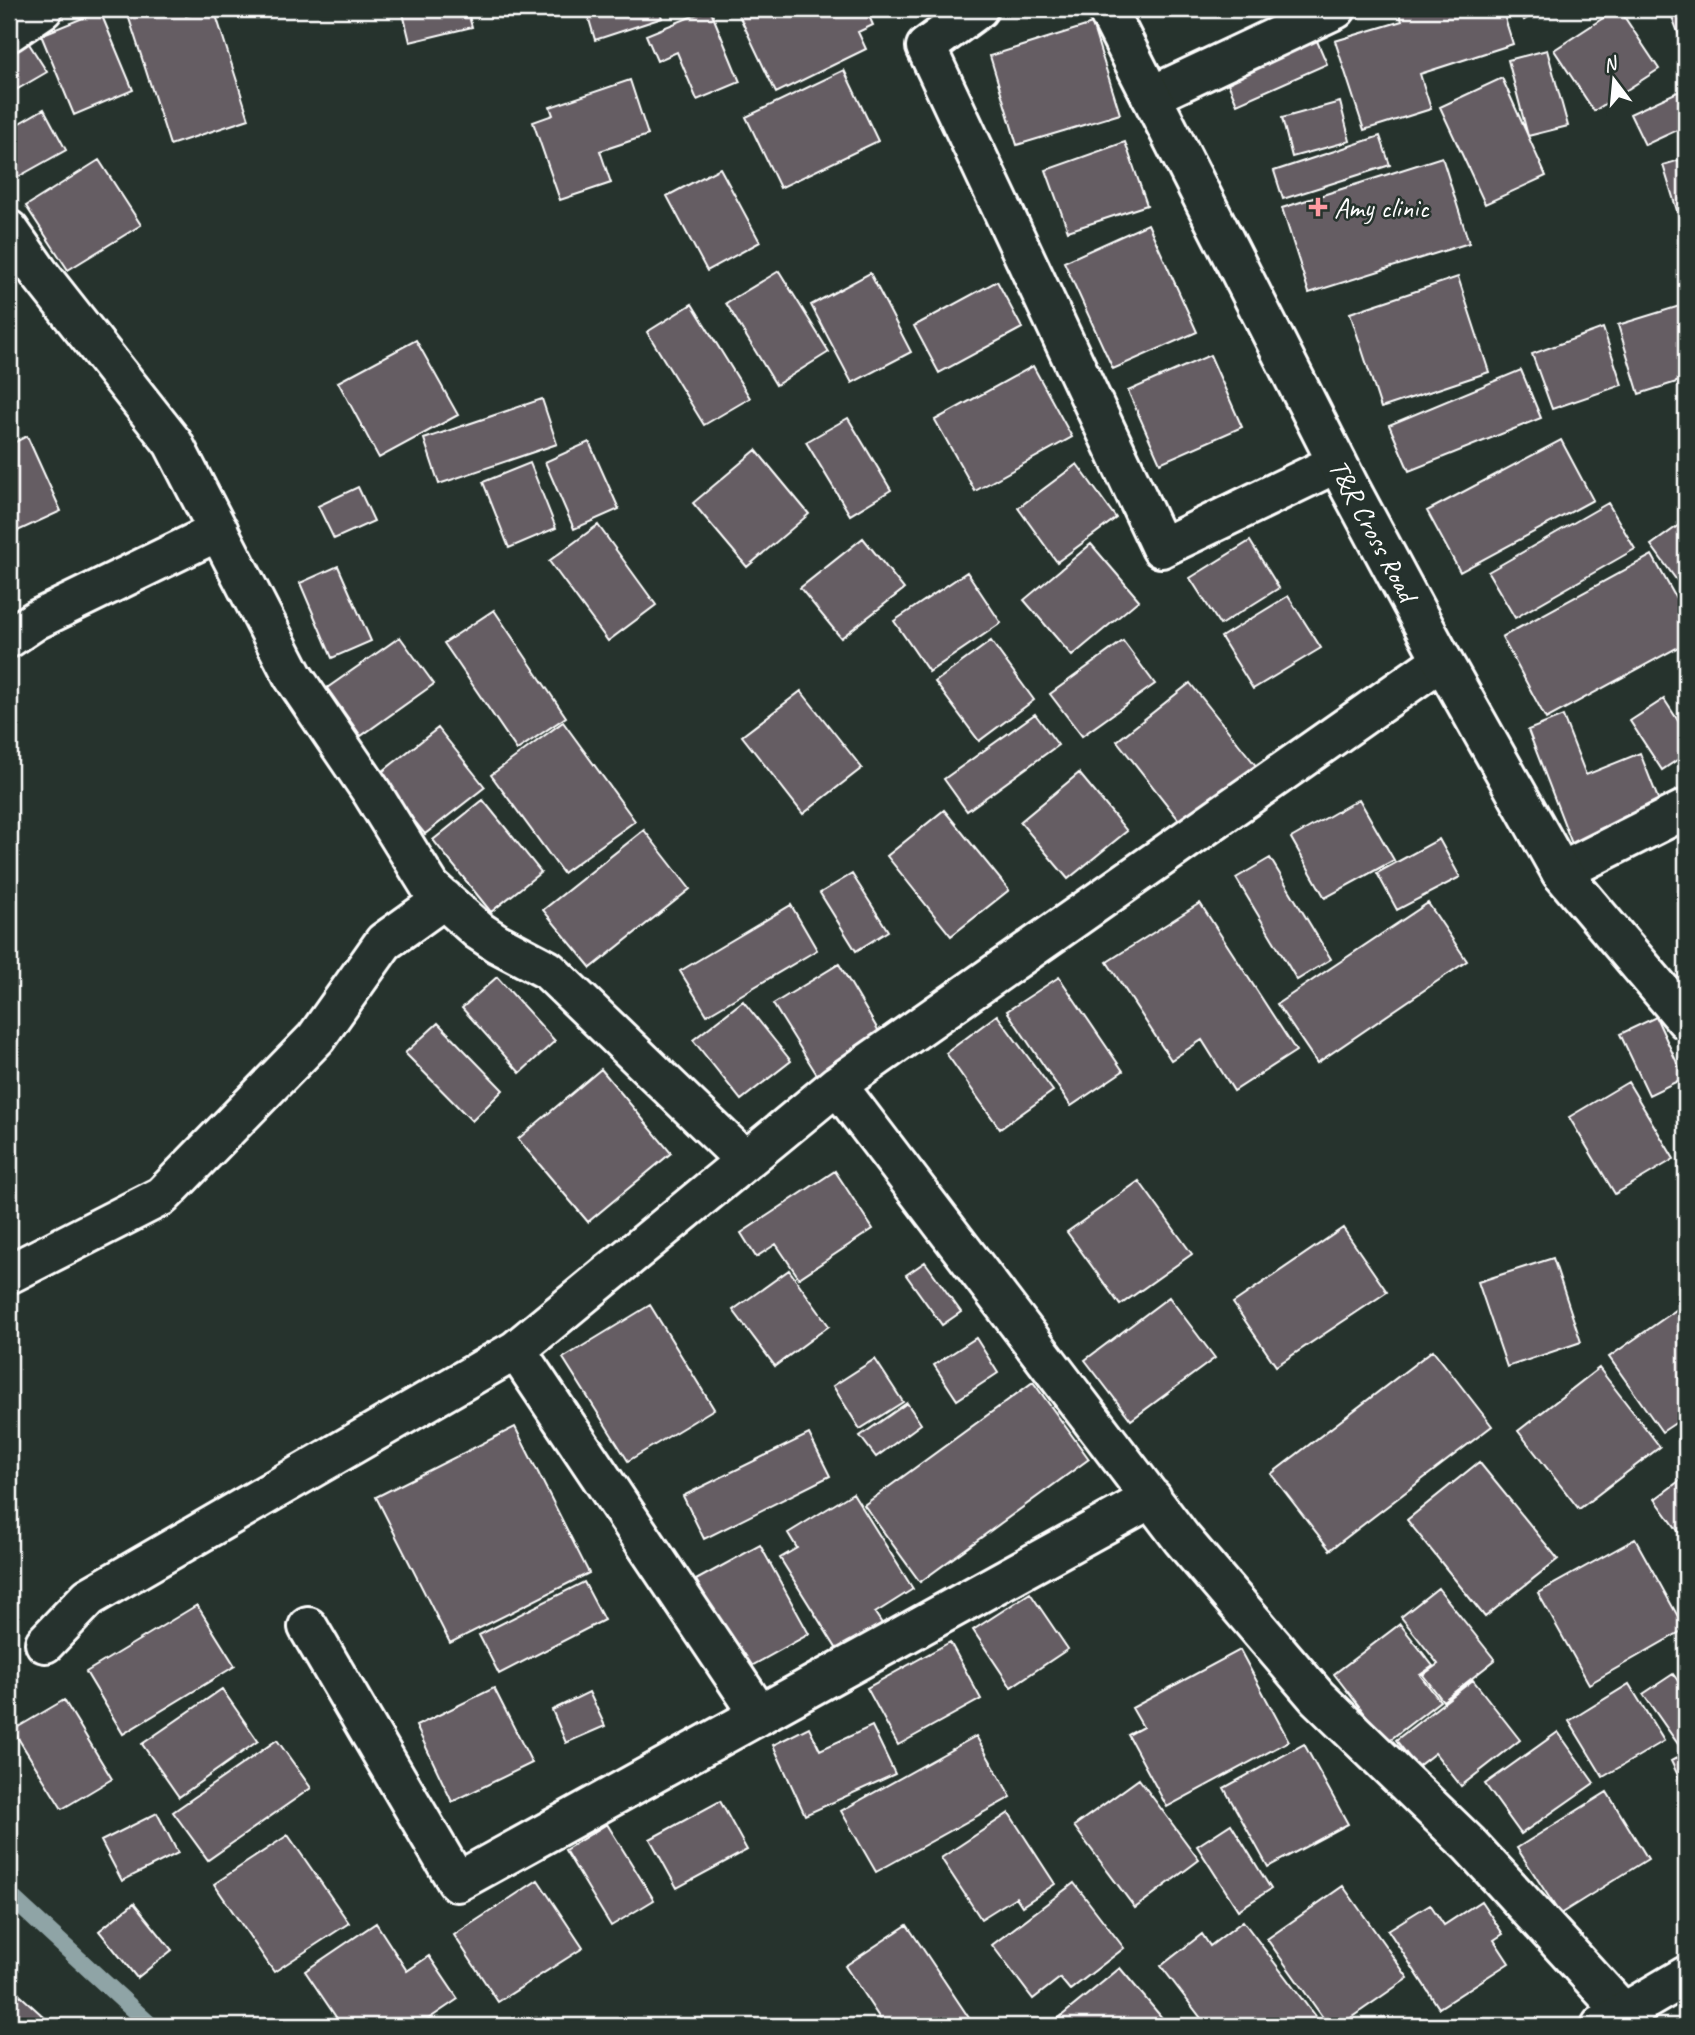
<svg xmlns="http://www.w3.org/2000/svg" width="1695" height="2035" viewBox="0 0 1695 2035" font-family="Caveat,sans-serif">
	<rect width="100%" height="100%" fill="#26332d"/>
	<filter id="ink" filterUnits="userSpaceOnUse"><feTurbulence type="fractalNoise" baseFrequency=".0143" numOctaves="2"/><feDisplacementMap in="SourceGraphic" scale="14" xChannelSelector="R" yChannelSelector="G"/><feConvolveMatrix kernelMatrix="1 2 1 2 8 2 1 2 1" color-interpolation-filters="sRGB"/></filter>
	<g filter="url(#ink)">
		<g fill="none" stroke-linecap="round" stroke-linejoin="round">
			<!-- stream -->
			<path stroke="#8fa4a6" stroke-width="18" d="M9,1895L151,2026"/>
		</g>
		<!-- building -->
		<path fill="#655d64" stroke="#fff" stroke-width="2" d="M126,9H184L186,16L208,9H214L249,119L170,145Z
			M402,9H467L472,27L410,42Z
			M586,9H659L662,18L595,40Z
			M710,9L740,82L697,100L677,52L657,61L646,35Z
			M736,9H866L873,25L858,32L866,49L776,93Z
			M1398,9H1502L1513,44L1420,74L1431,109L1364,130L1335,41L1402,21Z
			M1518,9H1543L1524,20Z
			M1617,9H1619L1659,69L1594,111L1554,50Z
			M1669,9H1686V53Z
			M100,11L133,90L74,115L41,35Z
			M1092,24L1120,114L1017,145L990,56Z
			M1314,34L1327,64L1237,104L1224,74Z
			M26,39L47,72L9,94V49Z
			M1547,50L1568,126L1528,136L1508,60Z
			M844,70L878,141L780,188L746,117Z
			M1502,78L1546,176L1485,204L1440,107Z
			M630,80L648,135L600,151L611,183L560,200L533,122L553,115L550,107Z
			M1686,88V126L1645,145L1630,114Z
			M1340,102L1350,141L1292,157L1282,118Z
			M44,109L66,150L16,178L9,165V129Z
			M1380,136L1390,165L1283,199L1274,171Z
			M1125,142L1147,205L1068,231L1046,170Z
			M1442,157L1469,243L1309,293L1282,208Z
			M1686,158V240L1663,165Z
			M99,160L141,225L68,270L26,206Z
			M720,168L760,242L707,271L667,196Z
			M1148,224L1197,332L1113,369L1064,262Z
			M779,271L829,352L776,385L726,303Z
			M870,273L911,352L852,383L811,305Z
			M1458,277L1489,372L1381,408L1350,313Z
			M997,281L1022,328L939,373L914,326Z
			M692,304L750,398L704,425L647,332Z
			M1686,304V379L1639,394L1618,325Z
			M1603,328L1622,385L1552,409L1532,354Z
			M416,340L458,415L379,458L338,382Z
			M1210,355L1242,427L1160,463L1128,391Z
			M1033,366L1072,437L975,491L935,420Z
			M1521,370L1541,418L1409,471L1389,425Z
			M542,399L557,444L439,484L424,439Z
			M848,418L891,490L850,515L806,442Z
			M27,436L61,511L9,535V445Z
			M1561,440L1593,500L1460,572L1427,511Z
			M589,442L619,509L574,529L545,462Z
			M756,450L809,514L747,567L693,503Z
			M530,463L556,528L509,548L483,482Z
			M1077,464L1116,518L1057,562L1018,508Z
			M358,487L374,521L334,539L318,506Z
			M1608,503L1635,549L1515,618L1488,572Z
			M1686,520V593L1651,545Z
			M598,525L656,605L608,641L549,561Z
			M863,538L904,589L841,638L800,588Z
			M1250,541L1279,588L1220,625L1190,578Z
			M1091,544L1139,600L1072,656L1024,600Z
			M1652,555L1686,616V643L1546,719L1502,637Z
			M338,566L371,641L332,658L300,583Z
			M967,572L1001,623L929,672L894,621Z
			M1288,596L1321,648L1253,689L1221,637Z
			M494,610L566,717L517,750L444,643Z
			M400,637L434,684L361,736L327,688Z
			M991,641L1034,700L979,741L935,682Z
			M1123,641L1155,684L1082,736L1050,694Z
			M1190,683L1257,767L1183,825L1117,741Z
			M801,691L862,768L803,814L742,736Z
			M1664,699L1686,733V754L1662,770L1630,721Z
			M1035,714L1058,745L967,811L944,779Z
			M1563,716L1586,775L1640,753L1664,814L1574,849L1528,730Z
			M563,722L635,821L563,873L491,775Z
			M438,728L485,787L425,834L378,775Z
			M1079,773L1127,831L1068,879L1020,822Z
			M1359,799L1394,860L1325,898L1291,838Z
			M483,800L541,872L491,912L433,840Z
			M944,810L1009,890L951,936L887,856Z
			M644,830L690,889L591,968L543,910Z
			M1439,839L1460,877L1397,910L1377,873Z
			M1270,858L1331,959L1297,980L1236,878Z
			M852,874L888,931L856,951L820,893Z
			M1200,903L1296,1051L1234,1091L1202,1040L1171,1060L1107,962Z
			M1428,903L1467,961L1317,1063L1277,1004Z
			M791,905L817,950L707,1015L680,971Z
			M839,964L884,1040L819,1078L773,1004Z
			M497,977L555,1041L520,1073L462,1008Z
			M1059,977L1123,1071L1071,1106L1007,1011Z
			M743,1001L791,1061L741,1100L693,1040Z
			M997,1015L1053,1091L1000,1129L946,1053Z
			M1656,1017L1684,1078L1649,1095L1620,1034Z
			M438,1023L503,1090L472,1121L405,1053Z
			M601,1069L671,1153L588,1222L518,1139Z
			M1628,1082L1674,1159L1615,1194L1569,1117Z
			M835,1171L873,1229L799,1278L776,1244L756,1257L741,1233Z
			M1139,1181L1192,1254L1120,1305L1067,1232Z
			M1343,1228L1387,1292L1276,1366L1233,1303Z
			M1553,1258L1581,1342L1507,1367L1478,1282Z
			M925,1262L961,1312L942,1325L906,1275Z
			M789,1270L829,1326L775,1366L733,1310Z
			M1169,1297L1215,1358L1131,1420L1085,1360Z
			M1686,1303V1416L1662,1432L1609,1357Z
			M650,1305L714,1409L628,1461L563,1358Z
			M976,1338L998,1373L957,1400L934,1365Z
			M1433,1350L1492,1426L1330,1550L1271,1474Z
			M875,1359L903,1402L860,1429L833,1386Z
			M1599,1368L1660,1447L1579,1509L1518,1431Z
			M1033,1382L1089,1459L920,1582L864,1505Z
			M907,1403L921,1424L876,1457L860,1436Z
			M515,1427L589,1573L450,1643L376,1497Z
			M809,1434L830,1476L704,1539L683,1496Z
			M1479,1462L1558,1559L1485,1617L1407,1520Z
			M1686,1476V1542L1655,1499Z
			M853,1493L913,1589L875,1613L887,1631L843,1659L780,1558L797,1548L788,1533Z
			M1635,1539L1685,1629L1589,1684L1538,1593Z
			M760,1545L809,1634L746,1669L696,1580Z
			M584,1582L604,1620L499,1674L479,1635Z
			M1438,1588L1495,1660L1443,1701L1423,1675L1438,1664L1401,1617Z
			M1030,1593L1068,1649L1011,1687L973,1630Z
			M197,1605L235,1666L123,1734L86,1672Z
			M1400,1624L1433,1666L1420,1675L1440,1701L1387,1742L1334,1674Z
			M950,1642L981,1699L898,1745L867,1688Z
			M1240,1650L1289,1741L1167,1807L1128,1735L1143,1727L1132,1708Z
			M1673,1674L1686,1692V1738L1678,1744L1643,1694Z
			M1473,1680L1520,1740L1461,1786L1435,1753L1417,1767L1396,1740Z
			M1629,1684L1664,1741L1603,1777L1569,1721Z
			M494,1688L532,1763L452,1802L416,1726Z
			M222,1689L258,1741L179,1797L142,1744Z
			M589,1692L605,1726L566,1743L552,1710Z
			M64,1700L112,1779L62,1809L13,1730Z
			M872,1726L895,1774L805,1815L773,1745L809,1727L820,1750Z
			M1558,1732L1594,1783L1521,1834L1485,1784Z
			M976,1736L1011,1797L876,1872L841,1811Z
			M277,1740L311,1788L208,1860L173,1812Z
			M1304,1744L1348,1824L1268,1867L1224,1788Z
			M1686,1753V1792L1671,1761Z
			M1139,1779L1199,1860L1135,1908L1074,1826Z
			M1607,1792L1648,1859L1560,1914L1517,1848Z
			M720,1801L747,1850L677,1888L650,1839Z
			M157,1813L178,1853L122,1881L101,1841Z
			M1009,1813L1055,1884L1022,1906L1016,1897L981,1919L941,1858Z
			M607,1824L654,1900L611,1926L565,1850Z
			M1231,1824L1271,1889L1238,1910L1197,1846Z
			M288,1835L349,1923L274,1972L214,1884Z
			M538,1880L583,1948L498,2002L454,1935Z
			M1074,1883L1124,1948L1070,1990L1060,1978L1033,1999L992,1945Z
			M1343,1886L1408,1978L1339,2026H1329L1267,1939Z
			M1481,1901L1503,1934L1494,1940L1509,1963L1439,2008L1388,1930L1430,1904L1444,1925Z
			M134,1903L172,1950L137,1978L99,1931Z
			M1243,1921L1320,2023L1315,2026H1207L1161,1966L1202,1934L1210,1946Z
			M376,1923L407,1971L429,1956L458,1999L418,2026H342L305,1971Z
			M907,1925L971,2021L963,2026H885L845,1966Z
			M1120,1968L1169,2026H1049Z
			M12,1988L54,2026H9V1990Z"/>
		<g fill="none" stroke-linecap="round" stroke-linejoin="round">
			<!-- street casing -->
			<g stroke="#fff" stroke-width="44">
				<path id="street" d="M978,9L926,47L1161,548L1337,463
					M9,32L43,9
					M1151,96L1336,9
					M9,230L39,273L173,443L293,676L371,791L431,888L479,931L497,943L548,970L745,1160
					M9,638L36,620L219,531
					M1561,872L1686,809
					M837,1085L1182,1539L1317,1697L1469,1844L1624,2013L1633,2026
					M9,1274L162,1196L316,1038L384,942L444,899
					M516,1350L760,1715
					M308,1627L457,1882L1152,1498
					M45,1643L89,1597L516,1350L837,1085L1442,660"/>
			</g>
			<!-- secondary casing -->
			<g stroke="#fff" stroke-width="44">
				<path id="secondary" d="M1107,9L1350,488L1442,660L1561,872L1686,1020
					M1601,2026L1686,1976"/>
			</g>
			<!-- street -->
			<use href="#street" stroke="#26332d" stroke-width="38"/>
			<!-- secondary -->
			<use href="#secondary" stroke="#26332d" stroke-width="38"/>
		</g>
	</g>
	<!-- markers -->
	<path fill="#ff9aa2" stroke="#26332d" stroke-width="2.5" d="M1314.5 196.5h7v7h7v7h-7v7h-7v-7h-7v-7h7z"/>
	<g text-anchor="middle" dominant-baseline="central" stroke-width="5" stroke-linejoin="round" paint-order="stroke">
		<!-- poi labels -->
		<g font-size="28" fill="#fff" stroke="#26332d" text-anchor="start">
			<text x="1334" y="207">Amy clinic</text>
		</g>
		<!-- street labels -->
		<g font-size="28" fill="#fff" stroke="#26332d">
			<text transform="translate(1373 530) rotate(62)">T&amp;R Cross Road</text>
		</g>
	</g>
	<!-- margin -->
	<rect width="1695" height="2035" fill="none" stroke="#26332d" stroke-width="35"/>
	<rect x="18" y="18" width="1660" height="2000" fill="none" stroke="#fff" stroke-width="2.5" filter="url(#ink)"/>
	<!-- north arrow -->
	<g transform="translate(1614 80) rotate(344)" stroke="#26332d" stroke-width="5" paint-order="stroke">
	<path d="M0-5L12 26L0 18L-12 26Z" fill="#ffffff"/>
	<text y="-10" font-size="19" font-weight="bold" text-anchor="middle" fill="#ffffff">N</text>
	</g>
</svg>
